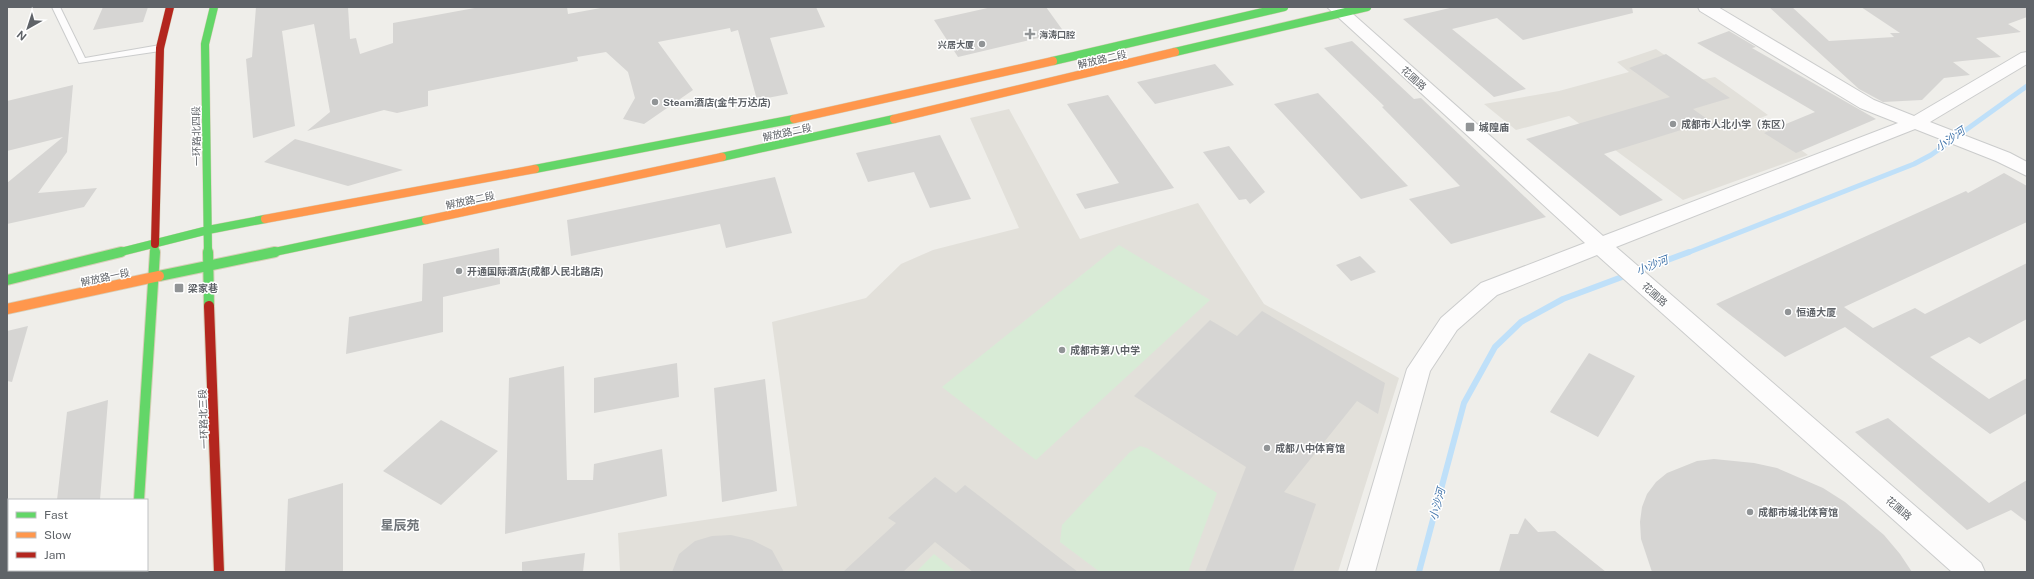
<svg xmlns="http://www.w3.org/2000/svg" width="2034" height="579" viewBox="0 0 2034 579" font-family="'Public Sans','Noto Sans SC',sans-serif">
	<rect width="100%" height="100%" fill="#efeeea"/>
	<!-- education -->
	<path fill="#e2e0da" d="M1656,49L1700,80L1715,77L1768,115L1758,119L1808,155L1683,200L1569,116L1516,130L1484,104L1559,91L1629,72L1617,62Z
		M1009,109L1080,239L1198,203L1264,304L1399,378L1338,572H620L618,533L797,506L772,322L866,298L901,264L933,250L1019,228L970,118Z"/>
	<!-- green -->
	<path fill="#d8ebd6" d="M1119,245L1210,300L1036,460L942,387Z
		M1140,446L1147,448L1217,493L1188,572H1100L1060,542L1062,525L1130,452Z
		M934,554L956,572H916Z"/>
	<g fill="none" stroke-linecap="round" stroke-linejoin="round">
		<!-- stream-far1 -->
		<path stroke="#bfe0f9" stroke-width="5" d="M1687,253L1914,164L1931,155L2027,86"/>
		<!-- stream -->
		<path stroke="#bfe0f9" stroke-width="6" d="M1419,572L1464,403L1495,347L1521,322L1563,299L1689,252"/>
	</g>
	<!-- building -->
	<path fill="#d6d5d3" d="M103,7H148L143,22L93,30Z
		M256,7H348L350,39L356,38L360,54L393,43V23L480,7H567L568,14L606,7H816L825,27L770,38L788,94L757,100L738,30L731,32L730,28L658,42L693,90L644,124L623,119L635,98L628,72L606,52L577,57L578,61L428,91V106L397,113L384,110L307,131L330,112L314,24L282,31L295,126L253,138L246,59L252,57Z
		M992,7H1046L1064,32L958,57L934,20Z
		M1454,7H1632L1633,13L1523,40L1497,18L1452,29L1526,89L1494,97L1403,19Z
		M1769,7H1792L1829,41L1894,37L1890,33H1900L1861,7H2027V17L2008,24L2021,32L1976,38L2001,57L1953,62L1970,75L1944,78L1922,100L1883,102L1859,89Z
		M1729,31L1756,47L1752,48L1876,119L1796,153L1764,133L1815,112L1697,43Z
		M1352,41L1414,99L1421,98L1546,217L1451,244L1409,199L1460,186L1382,107L1384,106L1324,48Z
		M1666,54L1730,98L1693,109L1710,121L1604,154L1663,200L1620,216L1526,139L1670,97L1629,68Z
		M1215,64L1234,85L1155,104L1137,82Z
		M73,85L67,152L38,193L97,188L84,207L7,224V183L63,137L7,151V101Z
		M1318,93L1408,186L1361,199L1274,104Z
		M1108,95L1174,188L1085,209L1076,194L1119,183L1067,104Z
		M940,135L971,199L930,208L914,172L868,182L856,153Z
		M295,139L306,142L403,170L348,186L264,162Z
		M1229,146L1265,192L1250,204L1246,199L1239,200L1203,152Z
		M2004,173L2027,186V222L1844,307L1873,328L1915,308L1925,314L2027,263V319L1980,344L1969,337L1930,357L1989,399L2027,378V413L1990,434L1845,327L1785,357L1716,304L1966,191L1968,193Z
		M775,177L792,233L726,248L720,224L571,256L567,220Z
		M499,248L500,284L443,297V332L346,354L349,317L422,301L423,264Z
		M1360,256L1376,272L1351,281L1336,265Z
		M1262,311L1385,383L1378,414L1357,401L1284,492L1316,504L1293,572H1205L1246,467L1134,396L1210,320L1237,336Z
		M28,326L12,382L7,381V331Z
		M1589,353L1635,376L1598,437L1550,412Z
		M677,363L679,397L594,413V378Z
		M564,366L567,480H593L594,464L662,449L667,496L505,534L509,378Z
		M765,379L777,491L722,502L714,388Z
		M108,400L100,500H57L67,412Z
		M1888,418L1989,503L2027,480V522L2011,510L1967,530L1855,432Z
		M441,420L498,451L441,505L383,471Z
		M1714,459L1754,463L1777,468L1823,488L1845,502L1884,535L1900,554L1912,572H1652L1641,539L1640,522L1642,507L1647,494L1656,482L1667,473L1697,461Z
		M935,477L956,493L965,485L1078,572H973L935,542L903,572H843L896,523L888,518Z
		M343,483V572H285L288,499Z
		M1525,518L1538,532L1555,531L1606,572H1499L1510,534H1518Z
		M731,535L752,540L772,550L784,572H672L679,554L695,541L712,536Z
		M585,553L583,572H522V562Z"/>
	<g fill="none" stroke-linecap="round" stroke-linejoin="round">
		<!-- lane casing -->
		<g stroke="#cbcccc" stroke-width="2">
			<path id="lane" d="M52,7H60L85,58L160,45L164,48L160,51L79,63Z"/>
		</g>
		<!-- street casing -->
		<g stroke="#cbcccc" stroke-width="2">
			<path id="street" d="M1327,7H1345L1603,236L1898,123L1860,108L1700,11L1698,7H1718L1874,100L1914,116L2021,53L2027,52V64L1930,122L2010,153L2027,162V176L1996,161L1915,129L1616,247L1981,563L1985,572H1952L1597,255L1497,295L1457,330L1430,371L1375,572H1347L1407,369L1441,318L1481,283L1585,243Z
				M83,570H116L115,572H82Z"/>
		</g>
		<!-- fast-far1 casing -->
		<g stroke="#d7ceb8" stroke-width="9">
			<path id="fast-far1" d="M1175,52L1367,7
				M1053,61L1284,7
				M722,157L894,119
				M535,169L794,119
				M117,253L208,230L265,219
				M154,253L155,244
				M208,253L205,44L214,7
				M270,253L426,220"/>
		</g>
		<!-- fast casing -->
		<g stroke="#d7ceb8" stroke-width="12">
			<path id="fast" d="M208,252L209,306
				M159,276L275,252
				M7,280L121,252
				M139,500L155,252
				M135,570V572"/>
		</g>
		<!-- slow-far1 casing -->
		<g stroke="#d7ceb8" stroke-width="9">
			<path id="slow-far1" d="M794,119L1053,61
				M894,119L1175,52
				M265,219L535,169
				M426,220L722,157"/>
		</g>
		<!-- slow casing -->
		<g stroke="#d7ceb8" stroke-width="12">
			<path id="slow" d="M7,309L159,276"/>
		</g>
		<!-- jam-far1 casing -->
		<g stroke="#d7ceb8" stroke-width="9">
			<path id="jam-far1" d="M155,244L160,48L170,7"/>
		</g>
		<!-- jam casing -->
		<g stroke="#d7ceb8" stroke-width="12">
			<path id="jam" d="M209,306L219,572"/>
		</g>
		<!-- lane -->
		<use href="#lane" fill="#fdfcfc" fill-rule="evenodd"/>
		<!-- street -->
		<use href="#street" fill="#fdfcfc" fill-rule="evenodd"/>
		<!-- fast-far1 -->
		<use href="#fast-far1" stroke="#63d668" stroke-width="8"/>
		<!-- fast -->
		<use href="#fast" stroke="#63d668" stroke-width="10"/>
		<!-- slow-far1 -->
		<use href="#slow-far1" stroke="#ff974d" stroke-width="8"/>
		<!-- slow -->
		<use href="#slow" stroke="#ff974d" stroke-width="10"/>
		<!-- jam-far1 -->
		<use href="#jam-far1" stroke="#b3261e" stroke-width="8"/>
		<!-- jam -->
		<use href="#jam" stroke="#b3261e" stroke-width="10"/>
	</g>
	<!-- markers -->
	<g fill="#919496" stroke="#fff" stroke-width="1.5">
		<path d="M1028 28h4v4h4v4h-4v4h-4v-4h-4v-4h4z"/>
		<circle cx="982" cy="44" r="4"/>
		<circle cx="655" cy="102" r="4"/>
		<circle cx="1673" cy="124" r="4"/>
		<rect x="1465" y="122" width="10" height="10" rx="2"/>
		<circle cx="459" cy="271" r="4"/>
		<rect x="174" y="283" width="10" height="10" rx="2"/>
		<circle cx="1788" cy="312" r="4"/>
		<circle cx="1062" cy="350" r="4"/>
		<circle cx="1267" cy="448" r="4"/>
		<circle cx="1750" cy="512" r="4"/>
	</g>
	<g text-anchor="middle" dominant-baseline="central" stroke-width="3" stroke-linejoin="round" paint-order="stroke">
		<!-- far-poi labels -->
		<g font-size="9" font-weight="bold" fill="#5f6368" stroke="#fff" text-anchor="start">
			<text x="1039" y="34">海涛口腔</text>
			<text x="974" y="44" text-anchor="end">兴居大厦</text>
		</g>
		<!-- street labels -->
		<g font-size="10" fill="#5f6368" stroke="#fff">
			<text transform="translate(1102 59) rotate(-13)">解放路二段</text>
			<text transform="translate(1414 78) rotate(42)">花圃路</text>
			<text transform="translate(787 132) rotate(-12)">解放路二段</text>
			<text transform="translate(196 136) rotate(-91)">一环路北四段</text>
			<text transform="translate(470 200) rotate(-12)">解放路二段</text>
			<text transform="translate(105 277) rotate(-12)">解放路一段</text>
			<text transform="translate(1655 294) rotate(42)">花圃路</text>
			<text transform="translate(203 419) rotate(-92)">一环路北三段</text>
			<text transform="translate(1899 508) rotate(41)">花圃路</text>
		</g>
		<!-- poi labels -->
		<g font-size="10" font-weight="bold" fill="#5f6368" stroke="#fff" text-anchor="start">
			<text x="663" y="102">Steam酒店(金牛万达店)</text>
			<text x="1681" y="124">成都市人北小学（东区）</text>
			<text x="1479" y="127">城隍庙</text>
			<text x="467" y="271">开通国际酒店(成都人民北路店)</text>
			<text x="188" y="288">梁家巷</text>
			<text x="1796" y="312">恒通大厦</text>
			<text x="1070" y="350">成都市第八中学</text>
			<text x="1275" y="448">成都八中体育馆</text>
			<text x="1758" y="512">成都市城北体育馆</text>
		</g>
		<!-- water labels -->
		<g font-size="11" font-style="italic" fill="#4174aa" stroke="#fff">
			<text transform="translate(1950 139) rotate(-35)">小沙河</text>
			<text transform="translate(1652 265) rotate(-21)">小沙河</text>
			<text transform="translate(1437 504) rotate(-75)">小沙河</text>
		</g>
		<!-- near-neighbourhood labels -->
		<g font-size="13" font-weight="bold" fill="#70757a" stroke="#fff">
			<text x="400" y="525">星辰苑</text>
		</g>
	</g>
	<!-- border -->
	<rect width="2034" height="579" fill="none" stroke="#5f6368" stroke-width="16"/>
	<!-- legend -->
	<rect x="8" y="499" width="140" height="72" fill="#ffffff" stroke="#bfc1c3"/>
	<rect x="16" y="512" width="20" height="6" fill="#63d668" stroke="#bfc1c3"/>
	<text x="44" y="519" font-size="12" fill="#5f6368">Fast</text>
	<rect x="16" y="532" width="20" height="6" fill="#ff974d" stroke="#bfc1c3"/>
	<text x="44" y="539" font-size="12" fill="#5f6368">Slow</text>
	<rect x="16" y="552" width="20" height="6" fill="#b3261e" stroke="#bfc1c3"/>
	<text x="44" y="559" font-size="12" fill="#5f6368">Jam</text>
	<!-- north arrow -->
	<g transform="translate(28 28) rotate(219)" stroke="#ffffff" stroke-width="3" paint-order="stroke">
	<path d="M0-3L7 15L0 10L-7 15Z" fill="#5f6368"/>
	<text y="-6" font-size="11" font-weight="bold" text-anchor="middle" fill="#5f6368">N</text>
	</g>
</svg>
